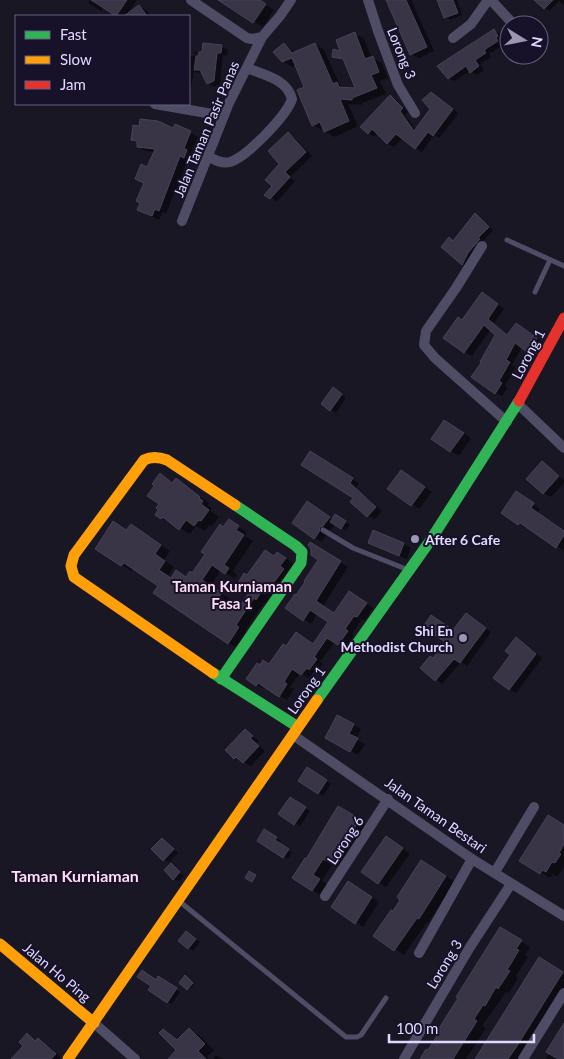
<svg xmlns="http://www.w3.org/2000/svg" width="564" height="1059" viewBox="0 0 564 1059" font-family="Lato,sans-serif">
	<rect width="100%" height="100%" fill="#1a1724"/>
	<!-- shadow -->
	<path fill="#0007" d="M90,0H137L126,16H117L104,7L101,11L88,3Z
		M220,0H259L274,10L263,27Z
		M387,0H411L434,51L419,58L411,54Z
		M439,0H457L462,15L450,20L445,17Z
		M536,0H564V5L559,1L549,11Z
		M140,7L147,11L151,16H127Z
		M494,30L500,34L504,40L501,41L503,45L489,54L491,57L480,64L484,70L477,75L470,71L455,81L448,78Z
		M355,34L364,39L372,58L382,63L388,78L380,81L386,94L362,103V105L348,104L358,126L335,137L313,125L306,87L296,65L292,67L283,61L284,45L296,53L315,44L324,50L340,85L345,88L356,89L346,62L333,56L342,52Z
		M222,47L228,50L227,56L223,55L220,84L214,87L208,83L202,73L194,72L189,97V55L200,57L193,52L203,53Z
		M431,93L459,113L439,138L434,135L422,152L402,138L394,147L387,143L378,133L374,137L368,133L390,97L397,100L408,112L405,115L416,130L432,109Z
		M174,130L190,132L198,137L191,153L194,155L191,161L188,160L166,214L163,212L159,220L139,210L148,169L155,152L145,151L138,146V143L132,140Z
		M288,134L295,138L312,156L290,177L295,181L277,202L266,194L274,186Z
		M475,215L493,230L482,242L467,267L443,247L449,239L454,242Z
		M489,298L504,309L494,323L508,336L523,328L543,343L534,355L522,347L512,365L516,367L505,386L508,388L502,396L495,393L483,362L496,335L491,329L472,356L465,352L462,321Z
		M338,392L346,398L336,413L323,404Z
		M452,425L471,438L459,456L433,439Z
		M317,457L359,483L356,488L382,511L375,519L368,516L355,498Z
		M542,463L564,480V483L551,497L544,493Z
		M160,475L174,483L176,480L209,503L208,505L212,508L210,511L219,517L212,526L209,525L205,531L196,526L190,534L162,518Z
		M409,476L432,492L419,509L389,488Z
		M524,497L540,509L537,513L564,531V551L528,527L526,528L519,524Z
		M315,507L333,520L336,516L350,525L346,531L335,524L331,530L327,531L326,536L322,542L315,538Z
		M238,526L247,532L245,536L253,541L233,571L237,575L235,579L221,570L211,586L230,599L227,605L236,611L240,607L251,591L247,576L275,557L278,553L294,564L266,604L264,603L245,631L248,633L238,648L228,643L159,586L133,568L131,571L96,548L127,531H140L170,551L164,560L174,567L168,576L172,579L187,578L193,574L224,528Z
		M404,544L411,548L407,559L377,547Z
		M318,548L348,567L323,606L335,615L357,597L373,608L365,621L362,619L352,634L354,636L345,648L335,642L320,662L323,664L317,673L314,671L309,678L300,673L290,687L294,689L287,700L265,686L264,689L257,685L260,666L270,665L287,647L313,645L330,622L318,613L311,624L304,619L297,597L320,560Z
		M472,618L491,632L467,666L461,662L442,684L422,668L434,659L454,631Z
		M523,643L542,658L516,693L509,689Z
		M338,716L361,729L356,739L365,744L358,755L327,738Z
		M245,730L259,741L257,743L265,751L251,766L235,758L227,750Z
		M307,769L331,784L323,796L300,781Z
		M295,801L310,811L300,826L295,824Z
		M339,808L369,826L342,869L333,863L322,881L328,885L322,896L312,890L306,861Z
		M564,826V867L557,877L553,874L550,878L521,860Z
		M265,831L281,841L279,844L292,853L288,859L259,840Z
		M162,839L178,853L169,862L164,860Z
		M394,842L410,854L386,887L363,872Z
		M171,865L184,876L179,881L174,879Z
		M431,866L455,882L428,923L427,922L404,955L375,936Z
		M356,887L379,902L363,927L356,922Z
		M187,932L200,942L193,951L188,948Z
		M510,934L530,947L525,955L528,957L516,976L518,978L509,993L506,992L482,1026L486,1028L466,1059H422Z
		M540,959L564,974V990L521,1059H476Z
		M438,973L449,980L443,989L432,982Z
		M187,978L194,985L189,990L188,989Z
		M163,980L180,992L172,1004L167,1002L156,981Z
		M564,1026V1059H546L550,1052Z
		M189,1030L199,1035L214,1050L207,1057L209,1059H179L178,1050L164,1031L178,1041Z
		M27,1035L36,1041L38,1039L45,1043L62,1059H17L25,1046Z
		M216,1055L224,1059H213Z"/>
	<!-- building -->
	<path fill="#393546" stroke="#474257" d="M91,0H127L116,16Z
		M218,0H260L266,4L253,23Z
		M386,0H406L427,47L410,55Z
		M437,0H453L458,13L444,18Z
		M534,0H553L544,9Z
		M139,5L147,16H124Z
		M494,29L498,36L496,38L498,41L484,50L486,53L475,60L479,66L470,73L466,66L448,79L437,66Z
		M355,32L365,59L373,56L379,72L371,75L377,88L352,98V100L340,99L349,121L324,132L320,122L312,126L297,90L304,87L292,58L282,62L273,52L284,43L292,53L315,43L333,84L337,82L339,87L355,88L343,59L332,57L333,49L340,51L336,40Z
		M203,43L222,45L221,53H217L214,81L207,84L200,70H194L196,56H198L199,52H202Z
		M431,92L453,109L433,136L428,132L415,149L396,134L387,144L372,129L368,134L360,127L390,95L403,108L400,111L414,131L430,109L422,100Z
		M140,119L158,121L173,128L175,124L191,131L184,148L187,150L184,158L180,156L159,211L155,209L152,216L137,210L140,203L136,201L144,183L135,179L141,164L147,167L155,149L137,147V141L131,140L133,125L139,126Z
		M288,132L306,152L285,172L290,177L270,199L264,195L272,186L265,180L279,164L268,151Z
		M475,213L489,227L478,238L480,239L468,253L462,265L441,247L449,237L453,241Z
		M482,292L498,304L488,319L507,335L516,323L537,338L527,352L515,343L506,360L510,362L499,381L502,383L495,394L471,377L481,363L480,362L495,335L484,325L464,353L443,338L458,317L462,320Z
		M333,387L342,394L330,411L321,404Z
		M444,420L464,433L450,452L431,439Z
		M310,451L353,478L350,483L376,507L367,517L350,502L353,498L301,465Z
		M542,461L559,476L543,494L526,479Z
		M401,470L425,487L411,506L387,489Z
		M160,473L172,483L176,478L200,497L199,498L203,501L201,504L209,510L201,521L199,520L194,526L186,520L179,530L163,517L161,519L155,515L158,510L156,508L159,504L147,496L154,486L152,484Z
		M516,491L534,503L531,508L564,531V535L556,548L520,523L518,525L501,513Z
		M307,501L330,517L323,526L320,527L319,532L314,539L292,523Z
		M335,514L346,521L341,529L330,522Z
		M229,519L239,526L236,530L244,535L224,565L229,568L225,574L212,565L202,580L222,593L218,598L235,610L238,605L240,606L250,591L238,583L244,573L247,575L265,550L274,556L277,552L286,558L280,566L284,569L265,594L261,592L256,600L254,598L236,625L239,627L228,644L153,593L158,586L124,563L121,566L95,549L113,521L126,530L131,524L161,545L155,554L165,561L159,570L171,578L176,570L186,577L190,571L192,573L205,554L201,552L220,524L223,527Z
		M373,530L404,543L399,556L368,543Z
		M310,542L341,561L316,601L334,613L349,591L367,603L357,617L354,616L345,629L348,631L338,645L327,638L314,657L317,659L309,670L307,668L301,675L292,669L284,682L287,684L279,697L258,683L256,686L246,679L257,663L260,665L263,660L269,664L283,644L286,646L296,632L313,644L328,622L310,610L303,621L285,608L295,594L296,595L305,582L304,581L318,560L311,555V549L308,545Z
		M466,613L486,628L460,663L454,659L435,681L420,668L430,656L433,658L445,642L423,627L431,615L453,630Z
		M516,637L536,654L509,690L493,678L510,655L505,651Z
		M337,715L354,724L349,734L358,738L350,752L325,738Z
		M245,729L253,736L250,738L259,746L243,763L236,757L234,759L225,750Z
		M307,767L327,780L318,794L298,781Z
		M290,797L306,807L294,825L278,814Z
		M338,806L360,819L332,864L323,859L313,875L320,879L312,891L292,878L305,858L306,859Z
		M548,815L564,825V844L559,853L561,854L555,863L552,862L546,872L542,870L540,874L519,861Z
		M264,829L277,837L275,840L289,849L283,858L257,841Z
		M386,836L403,848L378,884L361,872Z
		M162,838L174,849L163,861L151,849Z
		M421,860L446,876L419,919L417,918L394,951L373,936L391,910L393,911L400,900L397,897Z
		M171,863L180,872L173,880L164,870Z
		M249,871L256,875L252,882L245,878Z
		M348,881L372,897L355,924L331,907Z
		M500,927L522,940L516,949L519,950L507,970L510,971L498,989L496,987L485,1006L483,1005L474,1019L477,1021L453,1059H420L426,1049L428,1050L440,1031L438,1030L458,998L456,997Z
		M186,931L196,939L188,949L178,941Z
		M539,957L563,972L517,1046L508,1059H475Z
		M142,970L156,980L158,976L177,988L167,1003L148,990L151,986L137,977Z
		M437,971L445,976L438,988L430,983Z
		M185,975L193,983L187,990L179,983Z
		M564,1023V1059H558L546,1052Z
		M189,1028L205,1044L198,1051L206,1059H168L176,1050L159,1033L163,1029L177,1040Z
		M27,1033L35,1041L38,1038L56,1054L51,1059H11L23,1046L19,1042Z"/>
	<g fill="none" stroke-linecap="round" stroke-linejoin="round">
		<!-- lane -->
		<path stroke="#4f4c65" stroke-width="5" d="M507,240L564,266
			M535,292L550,260
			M323,530L353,548L406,569
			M179,901L346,1037H357L361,1035L386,998"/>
		<!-- street -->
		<path stroke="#4f4c65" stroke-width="10" d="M191,0L247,38L252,39L262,37
			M368,0L378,31L398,85L415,113
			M491,0L514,25
			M453,38L471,24L488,0
			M155,104L224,116
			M208,156C214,160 222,164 230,162C247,157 287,115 292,99C287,79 264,75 247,68
			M182,221L229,103L262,37L280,16L291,0
			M482,246L456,288L426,331L424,345L435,358L507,422
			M518,404L564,448
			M293,735L472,859L564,916
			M495,872L534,807
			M325,896L388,799
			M419,953L472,859
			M94,1023L135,1059
			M404,1059L470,947L511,884
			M523,1059L564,993"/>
		<!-- fast -->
		<path stroke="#30b455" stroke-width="11" d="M213,673L298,727
			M221,679L301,563L302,552L296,546L235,505
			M317,700L430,541L519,401"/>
		<!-- slow -->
		<path stroke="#ff9f0a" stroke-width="11" d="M213,673L74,577L71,566L74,555L144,460C152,456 159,457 167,460L235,505
			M0,944L94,1023
			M68,1059L317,700"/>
		<!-- jam -->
		<path stroke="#e5322d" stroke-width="11" d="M519,401L564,318"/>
	</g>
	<!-- markers -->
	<g fill="#9b96b2" stroke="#17112a" stroke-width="2">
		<circle cx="415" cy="539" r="5"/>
		<circle cx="463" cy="638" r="5"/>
	</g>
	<g text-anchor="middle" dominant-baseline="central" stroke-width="4" stroke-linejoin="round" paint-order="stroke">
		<!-- street labels -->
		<g font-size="14" fill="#e0daff" stroke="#17112a">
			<text transform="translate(402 53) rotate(68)">Lorong 3</text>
			<text transform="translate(206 129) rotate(-67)">Jalan Taman Pasir Panas</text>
			<text transform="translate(528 354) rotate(-62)">Lorong 1</text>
			<text transform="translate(306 690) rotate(-55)">Lorong 1</text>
			<text transform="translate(436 815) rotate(35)">Jalan Taman Bestari</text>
			<text transform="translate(345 840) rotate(-57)">Lorong 6</text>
			<text transform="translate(444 964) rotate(-59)">Lorong 3</text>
			<text transform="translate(57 972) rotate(40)">Jalan Ho Ping</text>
		</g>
		<!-- poi labels -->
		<g font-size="14" font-weight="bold" fill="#e0daff" stroke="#17112a" text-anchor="start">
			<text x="425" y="539">After 6 Cafe</text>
			<text x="453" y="630" text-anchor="end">Shi En<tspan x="453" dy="16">Methodist Church</tspan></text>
		</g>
		<!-- neighbourhood labels -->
		<g font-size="15" font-weight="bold" fill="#ffdcf0" stroke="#17112a">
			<text x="232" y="586">Taman Kurniaman<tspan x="232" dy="17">Fasa 1</tspan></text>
		</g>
		<!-- quarter labels -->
		<g font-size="16" font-weight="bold" fill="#ffdcf0" stroke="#17112a">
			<text x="75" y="875">Taman Kurniaman</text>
		</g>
	</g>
	<!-- legend -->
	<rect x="15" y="15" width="175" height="90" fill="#17112a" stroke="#67617f"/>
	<rect x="25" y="31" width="25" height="8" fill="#30b455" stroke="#67617f"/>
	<text x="60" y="40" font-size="15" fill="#e0daff">Fast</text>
	<rect x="25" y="56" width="25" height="8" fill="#ff9f0a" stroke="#67617f"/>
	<text x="60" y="65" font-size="15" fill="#e0daff">Slow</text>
	<rect x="25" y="81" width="25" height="8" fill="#e5322d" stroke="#67617f"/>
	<text x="60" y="90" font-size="15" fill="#e0daff">Jam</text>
	<!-- north arrow -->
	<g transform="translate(524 40) rotate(100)"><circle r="24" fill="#17112a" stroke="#67617f"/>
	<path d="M0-4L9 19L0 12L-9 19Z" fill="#9b96b2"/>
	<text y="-8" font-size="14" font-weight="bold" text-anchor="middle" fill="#e0daff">N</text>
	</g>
	<!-- scale -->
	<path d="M389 1034v8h145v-8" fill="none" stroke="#e0daff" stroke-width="2.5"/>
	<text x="396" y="1034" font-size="15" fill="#e0daff" stroke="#17112a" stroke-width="4" paint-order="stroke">100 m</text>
</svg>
